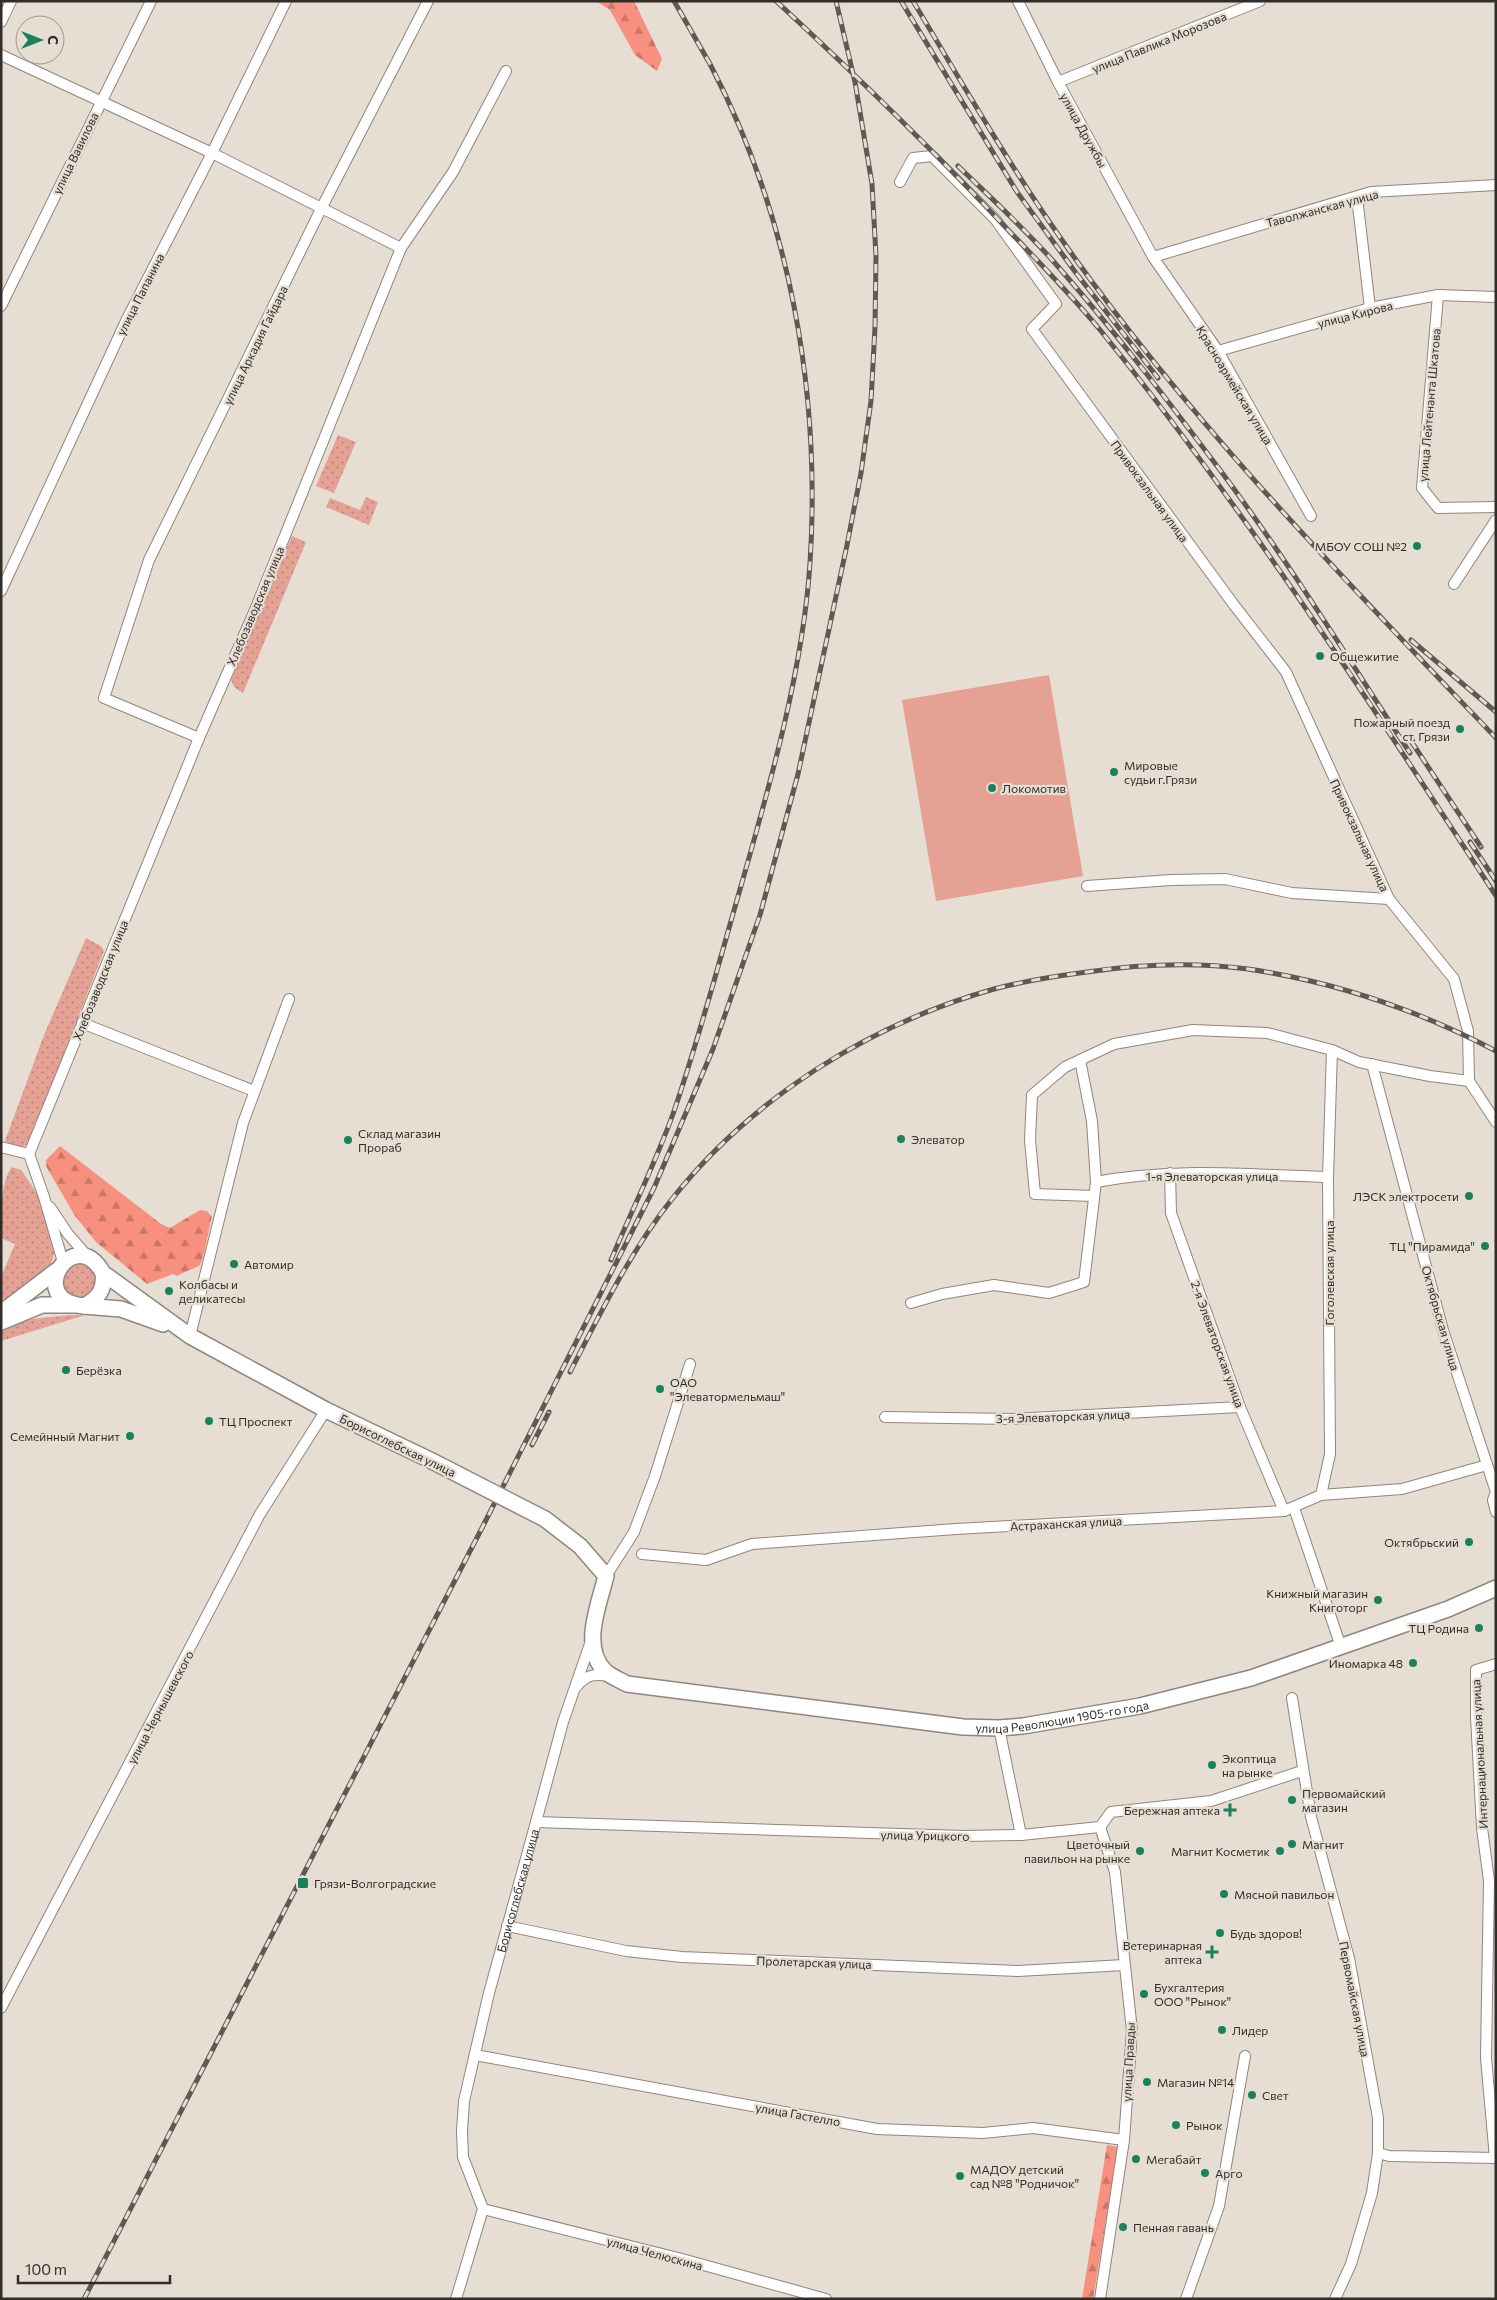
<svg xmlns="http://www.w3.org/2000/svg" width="1497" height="2300" viewBox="0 0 1497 2300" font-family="Commissioner,sans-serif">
	<defs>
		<pattern id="grass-dots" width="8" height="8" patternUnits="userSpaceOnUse" patternTransform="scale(1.25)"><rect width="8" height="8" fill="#e4a194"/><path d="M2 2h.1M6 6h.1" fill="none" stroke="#b98479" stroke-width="1.8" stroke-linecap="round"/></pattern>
		<pattern id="forest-firs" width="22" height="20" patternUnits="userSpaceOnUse" patternTransform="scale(1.25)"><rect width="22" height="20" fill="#f7907e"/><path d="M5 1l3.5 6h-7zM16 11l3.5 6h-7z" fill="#c97667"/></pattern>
	</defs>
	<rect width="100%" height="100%" fill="#e6ddd3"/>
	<!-- grass -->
	<path fill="url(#grass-dots)" d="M338,435L356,442L334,493L316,486Z
		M366,497L378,502L369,525L326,507L330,498L360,510Z
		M292,536L306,542L243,693L235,688L231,680Z
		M86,938L101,946L104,951L28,1145L19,1147L5,1141L44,1035Z
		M12,1167L21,1170L43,1202L54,1240V1254L50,1267L8,1303L1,1298V1277L15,1244L1,1238C1,1217 0,1182 12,1167Z
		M63 1281a17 17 0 1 1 34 0a17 17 0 1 1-34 0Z
		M72,1315H85L1,1341V1332L20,1322L32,1319Z"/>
	<!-- forest -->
	<path fill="url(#forest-firs)" d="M596,1H634L662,59L657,71L635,55L610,10Z
		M60,1146L161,1224L170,1228L200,1210L207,1211L212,1217C209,1226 204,1262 199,1266C192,1269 184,1272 177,1276L173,1274L147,1284L96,1242L75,1216L46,1166V1160Z
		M1107,2145L1118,2147L1093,2299H1082Z"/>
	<!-- pitch -->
	<path fill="#e4a194" d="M1049,675L1083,876L936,901L902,700Z"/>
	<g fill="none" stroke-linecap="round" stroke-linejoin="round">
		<!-- street casing -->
		<g stroke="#8f867d" stroke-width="12">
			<g id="street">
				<path d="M1018,1L1058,82L1153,257L1218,351L1311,516"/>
				<path d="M1,22L11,1"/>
				<path d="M1,55L212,153L401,248"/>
				<path d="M1058,82L1260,1"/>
				<path d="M900,182L913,158L932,156L995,219L1056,304L1032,329L1234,605L1286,672L1389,899L1454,979L1468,1031L1469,1081"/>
				<path d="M1357,197L1370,308"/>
				<path d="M1153,257L1371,192L1496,185"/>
				<path d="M1438,295L1422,488L1438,508L1496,507"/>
				<path d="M1,306L151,1"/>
				<path d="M1218,351L1370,308L1438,295L1496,297"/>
				<path d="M1454,584L1496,520"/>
				<path d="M1,591L126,321L212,153L286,1"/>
				<path d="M199,738L104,698L149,560L321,209L428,1"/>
				<path d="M1087,886L1171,880L1225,879L1292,893L1389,899"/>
				<path d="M82,1023L254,1091"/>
				<path d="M1372,1064L1443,1330L1496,1492L1493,1500L1496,1512"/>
				<path d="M1469,1081L1496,1122"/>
				<path d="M1,1147L29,1154"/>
				<path d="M29,1154L199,738L255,610L401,248L453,172L506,71"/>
				<path d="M29,1154L44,1197L63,1262"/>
				<path d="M1170,1173L1171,1213L1240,1407L1284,1511"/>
				<path d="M1096,1182C1172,1167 1251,1175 1328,1177"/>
				<path d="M1094,1196L1035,1194L1030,1140L1032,1095L1065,1067L1114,1044L1193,1030L1267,1033L1332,1050L1359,1062L1430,1076L1469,1081"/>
				<path d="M50,1207L68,1234L89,1258"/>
				<path d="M911,1303L942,1294L994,1285L1049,1293L1084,1282L1096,1182L1092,1121L1080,1060"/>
				<path d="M190,1336L243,1123L289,999"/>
				<path d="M885,1417L1012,1419L1240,1407"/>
				<path d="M1321,1495L1330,1454L1328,1177L1332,1050"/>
				<path d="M1294,1508L1341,1647"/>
				<path d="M642,1554L706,1560L752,1544L956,1529L1284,1511L1321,1495L1402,1489L1487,1465"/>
				<path d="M606,1576L634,1532L655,1476L690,1364"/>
				<path d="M577,1686C587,1674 595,1674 610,1676"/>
				<path d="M1292,1698L1311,1817L1349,1958L1378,2118V2153L1372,2193L1351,2264L1335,2299"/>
				<path d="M999,1728L1021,1835"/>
				<path d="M536,1822L963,1836L1021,1835L1100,1827L1111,1812L1211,1801L1302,1771"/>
				<path d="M507,1926L626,1951L682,1957L1018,1971L1124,1965"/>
				<path d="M1,2008L260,1514L326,1410"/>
				<path d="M475,2055L877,2129L983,2133L1033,2128L1124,2140"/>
				<path d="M1378,2153L1389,2156L1496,2158"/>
				<path d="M1495,2158L1486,2058L1489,1881L1482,1828L1476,1717V1670L1496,1664"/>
				<path id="s1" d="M483,2209L463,2157L462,2131L464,2101L489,1993L536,1822L563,1722L591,1641"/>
				<path d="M483,2209L682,2259L826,2299"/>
				<path d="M456,2299L483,2209"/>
				<path d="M1100,2299L1124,2140L1132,2031L1115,1872L1100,1827"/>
				<path d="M1186,2299L1219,2206L1245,2056"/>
			</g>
		</g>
		<!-- secondary casing -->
		<g stroke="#8f867d" stroke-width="18">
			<g id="secondary">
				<path d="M103,1273C105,1289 99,1298 84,1306C23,1301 74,1221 103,1273L190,1336L326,1410L430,1460"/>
				<path d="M84,1306L121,1309L163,1324"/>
				<path d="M1,1313L56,1271"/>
				<path d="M1,1322L42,1305H74"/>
				<path id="s2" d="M545,1519L580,1546L606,1576C599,1605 580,1648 606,1672C612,1677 620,1680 627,1684L963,1727L999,1728L1023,1726L1140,1706L1251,1678L1448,1609L1496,1588"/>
			</g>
		</g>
		<!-- street -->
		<use href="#street" stroke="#fff" stroke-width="10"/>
		<!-- secondary -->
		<use href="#secondary" stroke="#fff" stroke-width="15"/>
		<!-- rail casing -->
		<g stroke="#5e5953" stroke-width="5">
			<path id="rail" d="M776,1C857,76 936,153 1011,233C1042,265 1073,297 1101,331C1246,510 1370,703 1496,896
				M901,1L1017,192L1076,273L1158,378
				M913,1C963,85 1012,170 1069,250C1194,426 1347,582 1496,738
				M958,166C991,198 1024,228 1054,262C1114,330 1169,402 1223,474C1290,564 1349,660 1410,753
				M1411,640L1496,712
				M1411,741L1481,847
				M1470,842L1496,881
				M611,1260C631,1212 655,1164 673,1114C699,1039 719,962 741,886C770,784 803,670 810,563C821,392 790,217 710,64C698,43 686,22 674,1
				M570,1372C601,1312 630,1252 672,1199C752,1098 870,1024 994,989C1024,981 1056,976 1087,972C1140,964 1195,962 1248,969C1336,982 1418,1010 1496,1051
				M532,1445L549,1412
				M84,2299L483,1526L654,1188L713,1049L760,915L798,774L847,545L861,473L871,401L875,327L876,256L872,184L855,82L836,1"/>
		</g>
		<!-- rail -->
		<use href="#rail" stroke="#e6ddd3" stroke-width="3" stroke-dasharray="9" stroke-linecap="butt"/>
		<!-- secondary-bridge casing -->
		<g stroke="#8f867d" stroke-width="18" stroke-linecap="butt">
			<path id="secondary-bridge" d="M430,1460L545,1519"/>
		</g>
		<!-- secondary-bridge -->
		<use href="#secondary-bridge" stroke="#fff" stroke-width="15"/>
	</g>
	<!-- markers -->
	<g fill="#19815c" stroke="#e6ddd3" stroke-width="2">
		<circle cx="1417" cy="546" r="5"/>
		<circle cx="1320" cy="656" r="5"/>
		<circle cx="1460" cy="729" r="5"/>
		<circle cx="1114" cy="772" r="5"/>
		<circle cx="992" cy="788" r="5"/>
		<circle cx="901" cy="1139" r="5"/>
		<circle cx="348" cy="1140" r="5"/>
		<circle cx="1469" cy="1196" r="5"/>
		<circle cx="1485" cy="1246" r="5"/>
		<circle cx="234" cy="1264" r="5"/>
		<circle cx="169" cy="1291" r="5"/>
		<circle cx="66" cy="1370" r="5"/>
		<circle cx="660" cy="1389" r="5"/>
		<circle cx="209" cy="1421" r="5"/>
		<circle cx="130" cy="1436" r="5"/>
		<circle cx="1469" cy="1542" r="5"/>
		<circle cx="1378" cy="1600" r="5"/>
		<circle cx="1479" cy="1628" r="5"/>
		<circle cx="1413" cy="1663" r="5"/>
		<circle cx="1212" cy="1765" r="5"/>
		<circle cx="1292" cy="1800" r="5"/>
		<path d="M1227.5 1802.5h5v5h5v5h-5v5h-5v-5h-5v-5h5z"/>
		<circle cx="1292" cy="1844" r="5"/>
		<circle cx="1140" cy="1851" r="5"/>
		<circle cx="1280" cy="1851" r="5"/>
		<rect x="297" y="1877" width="12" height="12" rx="2.5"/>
		<circle cx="1224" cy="1894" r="5"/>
		<circle cx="1220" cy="1933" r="5"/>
		<path d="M1209.5 1944.5h5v5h5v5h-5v5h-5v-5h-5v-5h5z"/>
		<circle cx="1144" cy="1994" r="5"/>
		<circle cx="1222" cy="2030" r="5"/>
		<circle cx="1147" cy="2082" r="5"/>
		<circle cx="1252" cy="2095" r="5"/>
		<circle cx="1176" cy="2125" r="5"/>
		<circle cx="1136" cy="2159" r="5"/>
		<circle cx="1205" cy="2173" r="5"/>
		<circle cx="960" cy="2176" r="5"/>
		<circle cx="1123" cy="2227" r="5"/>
	</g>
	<g text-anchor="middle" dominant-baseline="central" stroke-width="4.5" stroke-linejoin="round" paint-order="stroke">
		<!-- street labels -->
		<g font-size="12" fill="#312d29" stroke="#e6ddd3">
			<text transform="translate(1159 42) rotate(-22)">улица Павлика Морозова</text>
			<text transform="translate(1084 130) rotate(61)">улица Дружбы</text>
			<text transform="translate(75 153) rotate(-64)">улица Вавилова</text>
			<text transform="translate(1322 208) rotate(-15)">Таволжанская улица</text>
			<text transform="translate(140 294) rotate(-63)">улица Папанина</text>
			<text transform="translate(1355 314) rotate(-14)">улица Кирова</text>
			<text transform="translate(255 345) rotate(-64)">улица Аркадия Гайдара</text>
			<text transform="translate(1235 385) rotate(59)">Красноармейская улица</text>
			<text transform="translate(1429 405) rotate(-85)">улица Лейтенанта Шкатова</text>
			<text transform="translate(1150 491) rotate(54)">Привокзальная улица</text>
			<text transform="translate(255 606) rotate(-67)">Хлебозаводская улица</text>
			<text transform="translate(1360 835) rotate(65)">Привокзальная улица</text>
			<text transform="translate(100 980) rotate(-68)">Хлебозаводская улица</text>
			<text x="1212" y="1176">1-я Элеваторская улица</text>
			<text transform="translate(1329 1273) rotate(-90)">Гоголевская улица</text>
			<text transform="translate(1441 1318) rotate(74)">Октябрьская улица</text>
			<text transform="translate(1218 1344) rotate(70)">2-я Элеваторская улица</text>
			<text transform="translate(1063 1416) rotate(-2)">3-я Элеваторская улица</text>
			<text transform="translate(398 1445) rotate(26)">Борисоглебская улица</text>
			<text transform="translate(1066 1523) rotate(-3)">Астраханская улица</text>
			<text transform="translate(160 1707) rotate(-62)">улица Чернышевского</text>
			<text stroke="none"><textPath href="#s2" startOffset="648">улица Революции 1905-го года</textPath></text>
			<text transform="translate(1479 1754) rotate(-93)">Интернациональная улица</text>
			<text transform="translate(925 1835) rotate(1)">улица Урицкого</text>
			<text stroke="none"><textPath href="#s1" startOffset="329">Борисоглебская улица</textPath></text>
			<text transform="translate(814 1962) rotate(2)">Пролетарская улица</text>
			<text transform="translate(1355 1999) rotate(79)">Первомайская улица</text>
			<text transform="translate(1128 2062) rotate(-87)">улица Правды</text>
			<text transform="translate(798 2114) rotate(10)">улица Гастелло</text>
			<text transform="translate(655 2253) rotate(15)">улица Челюскина</text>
		</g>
		<!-- poi labels -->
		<g font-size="12" fill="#312d29" stroke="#e6ddd3" text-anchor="start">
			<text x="1407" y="546" text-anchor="end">МБОУ СОШ №2</text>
			<text x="1330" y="656">Общежитие</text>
			<text x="1450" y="722" text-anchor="end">Пожарный поезд<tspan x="1450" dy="14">ст. Грязи</tspan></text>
			<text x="1124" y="765">Мировые<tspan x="1124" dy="14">судьи г.Грязи</tspan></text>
			<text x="1002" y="788">Локомотив</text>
			<text x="358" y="1133">Склад магазин<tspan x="358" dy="14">Прораб</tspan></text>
			<text x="911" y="1139">Элеватор</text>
			<text x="1459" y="1196" text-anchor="end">ЛЭСК электросети</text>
			<text x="1475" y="1246" text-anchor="end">ТЦ "Пирамида"</text>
			<text x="244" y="1264">Автомир</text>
			<text x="179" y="1284">Колбасы и<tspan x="179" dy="14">деликатесы</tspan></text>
			<text x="76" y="1370">Берёзка</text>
			<text x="670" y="1382">ОАО<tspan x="670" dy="14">"Элеватормельмаш"</tspan></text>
			<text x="219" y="1421">ТЦ Проспект</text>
			<text x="120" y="1436" text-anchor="end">Семейнный Магнит</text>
			<text x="1459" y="1542" text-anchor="end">Октябрьский</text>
			<text x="1368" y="1593" text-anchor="end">Книжный магазин<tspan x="1368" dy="14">Книготорг</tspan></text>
			<text x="1469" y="1628" text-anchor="end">ТЦ Родина</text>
			<text x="1403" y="1663" text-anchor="end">Иномарка 48</text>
			<text x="1222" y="1758">Экоптица<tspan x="1222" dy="14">на рынке</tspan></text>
			<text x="1302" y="1793">Первомайский<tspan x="1302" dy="14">магазин</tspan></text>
			<text x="1220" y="1810" text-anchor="end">Бережная аптека</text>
			<text x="1130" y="1844" text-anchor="end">Цветочный<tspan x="1130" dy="14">павильон на рынке</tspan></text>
			<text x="1302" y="1844">Магнит</text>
			<text x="1270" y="1851" text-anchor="end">Магнит Косметик</text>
			<text x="314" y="1883">Грязи-Волгоградские</text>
			<text x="1234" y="1894">Мясной павильон</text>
			<text x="1230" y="1933">Будь здоров!</text>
			<text x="1202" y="1945" text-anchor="end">Ветеринарная<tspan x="1202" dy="14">аптека</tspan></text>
			<text x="1154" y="1987">Бухгалтерия<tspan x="1154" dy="14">ООО "Рынок"</tspan></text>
			<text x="1232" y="2030">Лидер</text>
			<text x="1157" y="2082">Магазин №14</text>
			<text x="1262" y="2095">Свет</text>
			<text x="1186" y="2125">Рынок</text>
			<text x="1146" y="2159">Мегабайт</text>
			<text x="970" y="2169">МАДОУ детский<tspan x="970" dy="14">сад №8 "Родничок"</tspan></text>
			<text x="1215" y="2173">Арго</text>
			<text x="1133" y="2227">Пенная гавань</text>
		</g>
	</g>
	<!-- border -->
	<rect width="1497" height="2300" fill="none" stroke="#312d29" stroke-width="5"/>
	<!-- north arrow -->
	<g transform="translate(40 40) rotate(90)"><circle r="24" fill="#e6ddd3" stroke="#9e978f"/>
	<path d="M0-4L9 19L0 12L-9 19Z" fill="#19815c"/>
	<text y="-8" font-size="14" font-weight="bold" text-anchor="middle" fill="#312d29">С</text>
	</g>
	<!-- scale -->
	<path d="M18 2275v8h152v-8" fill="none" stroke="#312d29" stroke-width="2.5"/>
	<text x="25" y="2275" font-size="15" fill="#312d29" stroke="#e6ddd3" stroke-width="4" paint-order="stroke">100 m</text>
</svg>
